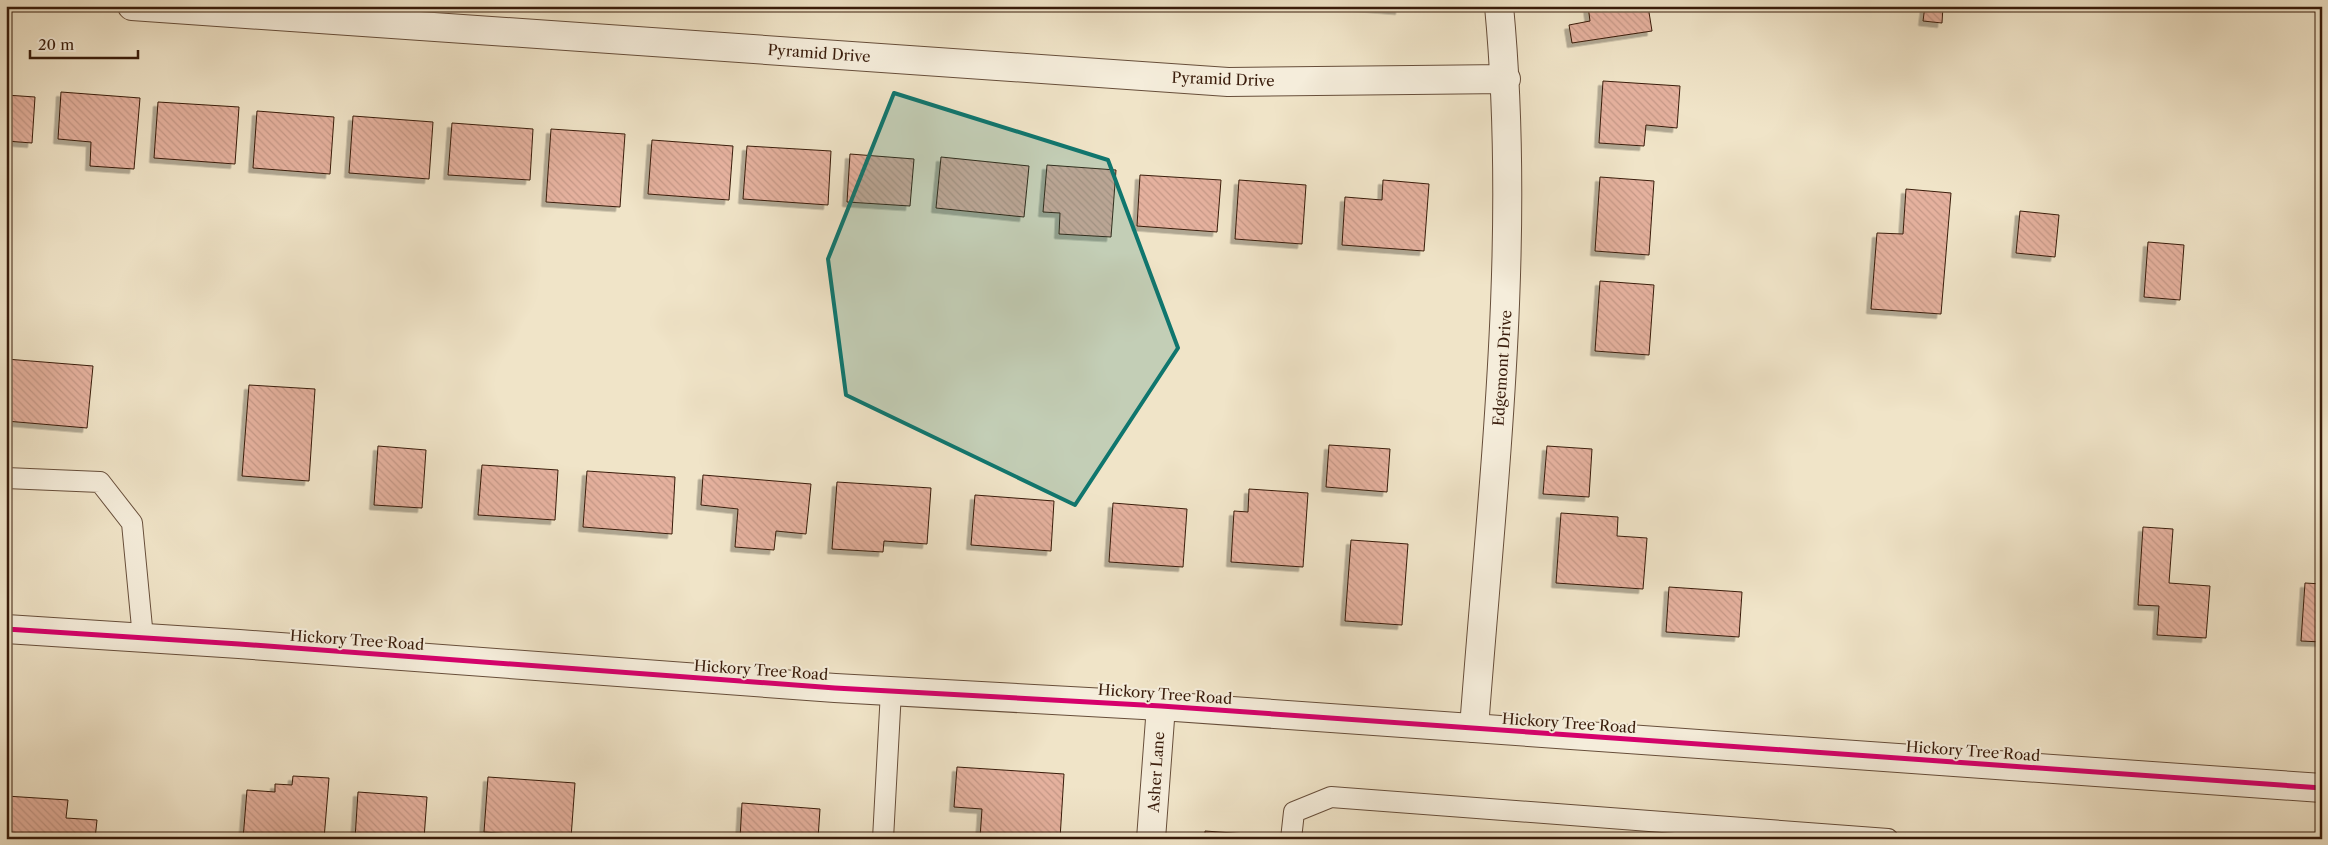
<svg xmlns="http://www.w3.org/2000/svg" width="2328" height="845" viewBox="0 0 2328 845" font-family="'Libre Caslon Text',serif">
	<defs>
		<pattern id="building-back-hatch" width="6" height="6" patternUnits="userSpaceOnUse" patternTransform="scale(1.25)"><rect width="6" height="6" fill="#e5b19e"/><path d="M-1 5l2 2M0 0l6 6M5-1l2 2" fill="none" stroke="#c59887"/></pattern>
		<filter id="shadow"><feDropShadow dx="-4.5" dy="4.5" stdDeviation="0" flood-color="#0004"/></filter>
	</defs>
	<rect width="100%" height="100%" fill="#f0e4c8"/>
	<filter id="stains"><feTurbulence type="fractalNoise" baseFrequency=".004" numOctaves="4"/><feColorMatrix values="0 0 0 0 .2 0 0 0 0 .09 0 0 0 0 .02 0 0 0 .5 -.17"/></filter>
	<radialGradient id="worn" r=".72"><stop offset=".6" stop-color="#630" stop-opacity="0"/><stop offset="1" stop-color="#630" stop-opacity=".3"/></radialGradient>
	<!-- building -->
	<path fill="url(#building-back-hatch)" stroke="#391c0b" filter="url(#shadow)" d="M1351,6H1400V10Z
		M1588,6H1648L1652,31L1572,43L1569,25L1590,21Z
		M1925,6H1943L1942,23L1923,21Z
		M1603,81L1680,86L1677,128L1646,125L1644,146L1599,143Z
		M61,92L140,98L134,169L90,166L91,142L58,139Z
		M6,95L35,97L32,143L6,141Z
		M158,102L239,107L235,164L154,158Z
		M257,111L334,117L330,174L253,168Z
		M353,116L433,122L429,179L349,173Z
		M452,123L533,129L530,180L448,175Z
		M551,129L625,134L620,207L546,202Z
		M652,140L733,146L729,200L648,194Z
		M747,146L831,151L828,205L743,199Z
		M850,154L914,159L910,206L847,202Z
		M941,157L1029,166L1024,217L936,208Z
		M1047,165L1116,170L1111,237L1059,234L1060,213L1043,212Z
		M1140,175L1221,180L1217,232L1137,226Z
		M1600,177L1654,181L1649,255L1595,251Z
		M1239,180L1306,185L1302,244L1235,239Z
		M1383,180L1429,184L1424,251L1342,245L1345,197L1382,200Z
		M1906,189L1951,193L1941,314L1871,309L1877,233L1903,234Z
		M2020,211L2059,215L2055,257L2016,253Z
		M2148,242L2184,245L2180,300L2144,297Z
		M1600,281L1654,285L1649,355L1595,351Z
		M6,359L93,366L87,428L6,421Z
		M249,385L315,389L309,481L242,476Z
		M1329,445L1390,449L1387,492L1326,487Z
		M378,446L426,450L422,508L374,505Z
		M1547,446L1592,449L1589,497L1543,494Z
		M482,465L558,470L555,520L478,515Z
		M587,471L675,477L672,534L583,527Z
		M703,475L811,484L806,534L776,531L774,550L735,547L738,509L701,505Z
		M837,482L931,488L927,544L884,541L883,552L832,549Z
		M1249,489L1308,493L1303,567L1231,562L1234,511L1248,512Z
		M975,495L1054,501L1051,551L971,545Z
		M1113,503L1187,509L1183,567L1109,562Z
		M1561,513L1618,517L1617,536L1647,538L1643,589L1556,583Z
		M2143,527L2173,529L2169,583L2210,586L2206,638L2157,635L2159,606L2138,605Z
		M1351,540L1408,544L1402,625L1345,621Z
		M2305,583L2322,584V642L2301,641Z
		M1669,587L1742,592L1739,637L1666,632Z
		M957,767L1064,774L1060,839L980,838L982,809L954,807Z
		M293,776L329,778L324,839L280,837V839H243L247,790L275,792V784L292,785Z
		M488,777L575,783L571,838L484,832Z
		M358,792L427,797L424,839H355Z
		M6,796L68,800L66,818L97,820L95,839H6Z
		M742,803L820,809L818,839H740Z
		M1205,831L1275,836V839H1205Z"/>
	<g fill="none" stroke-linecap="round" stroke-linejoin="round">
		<!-- service casing -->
		<g stroke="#674e3a" stroke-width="22">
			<path id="service" d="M6,478L100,482L132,523L143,638
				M883,839L891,691
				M1291,839L1294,812L1331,797L1888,839"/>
		</g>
		<!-- minor casing -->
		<g stroke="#674e3a" stroke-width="30">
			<path id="minor" d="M132,6L1228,82L1506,79
				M1474,728C1492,489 1522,247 1499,6
				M1151,839L1161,706"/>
		</g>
		<!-- tertiary casing -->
		<g stroke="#674e3a" stroke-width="30">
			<path id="tertiary" d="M6,629L239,644L835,688L1161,706L2322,788"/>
		</g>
		<!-- service -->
		<use href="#service" stroke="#f5eddb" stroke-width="20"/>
		<!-- minor -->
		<use href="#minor" stroke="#f5eddb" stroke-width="28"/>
		<!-- tertiary -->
		<use href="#tertiary" stroke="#f5eddb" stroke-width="28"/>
		<!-- cycleway casing -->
		<g stroke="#f5eddb" stroke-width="8">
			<path id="cycleway" d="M6,629L239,644L835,688L1161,706L2322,788"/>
		</g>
		<!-- cycleway -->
		<use href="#cycleway" stroke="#d6006c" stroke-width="5"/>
	</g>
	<!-- marked area -->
	<path fill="#0f766e" fill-opacity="0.2" stroke="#0f766e" stroke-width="4" stroke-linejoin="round" d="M894,93L1108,160L1178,348L1075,505L846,395L828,259Z"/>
	<g text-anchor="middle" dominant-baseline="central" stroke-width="4" stroke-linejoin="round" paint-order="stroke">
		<!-- street labels -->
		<g font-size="15" fill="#391c0b" stroke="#f5eddb">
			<text transform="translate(819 53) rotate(4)">Pyramid Drive</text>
			<text transform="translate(1223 79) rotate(2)">Pyramid Drive</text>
			<text transform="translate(1502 368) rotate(-86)">Edgemont Drive</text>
			<text transform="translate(357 640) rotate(4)">Hickory Tree Road</text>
			<text transform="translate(761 670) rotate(4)">Hickory Tree Road</text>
			<text transform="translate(1165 694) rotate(4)">Hickory Tree Road</text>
			<text transform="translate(1569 723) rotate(4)">Hickory Tree Road</text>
			<text transform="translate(1973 751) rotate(4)">Hickory Tree Road</text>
			<text transform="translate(1156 772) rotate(-86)">Asher Lane</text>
		</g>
	</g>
	<!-- margin -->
	<rect width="2328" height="845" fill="none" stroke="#f0e4c8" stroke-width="25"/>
	<rect x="8" y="8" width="2313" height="830" fill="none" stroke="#391c0b" stroke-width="2.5"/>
	<rect x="12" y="12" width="2303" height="820" fill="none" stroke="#391c0b"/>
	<!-- scale -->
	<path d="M30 50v8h108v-8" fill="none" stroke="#391c0b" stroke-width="2.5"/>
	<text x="38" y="50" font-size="15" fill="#391c0b" stroke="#f5eddb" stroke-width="4" paint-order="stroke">20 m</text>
	<rect width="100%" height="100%" filter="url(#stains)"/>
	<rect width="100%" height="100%" fill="url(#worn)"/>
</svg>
